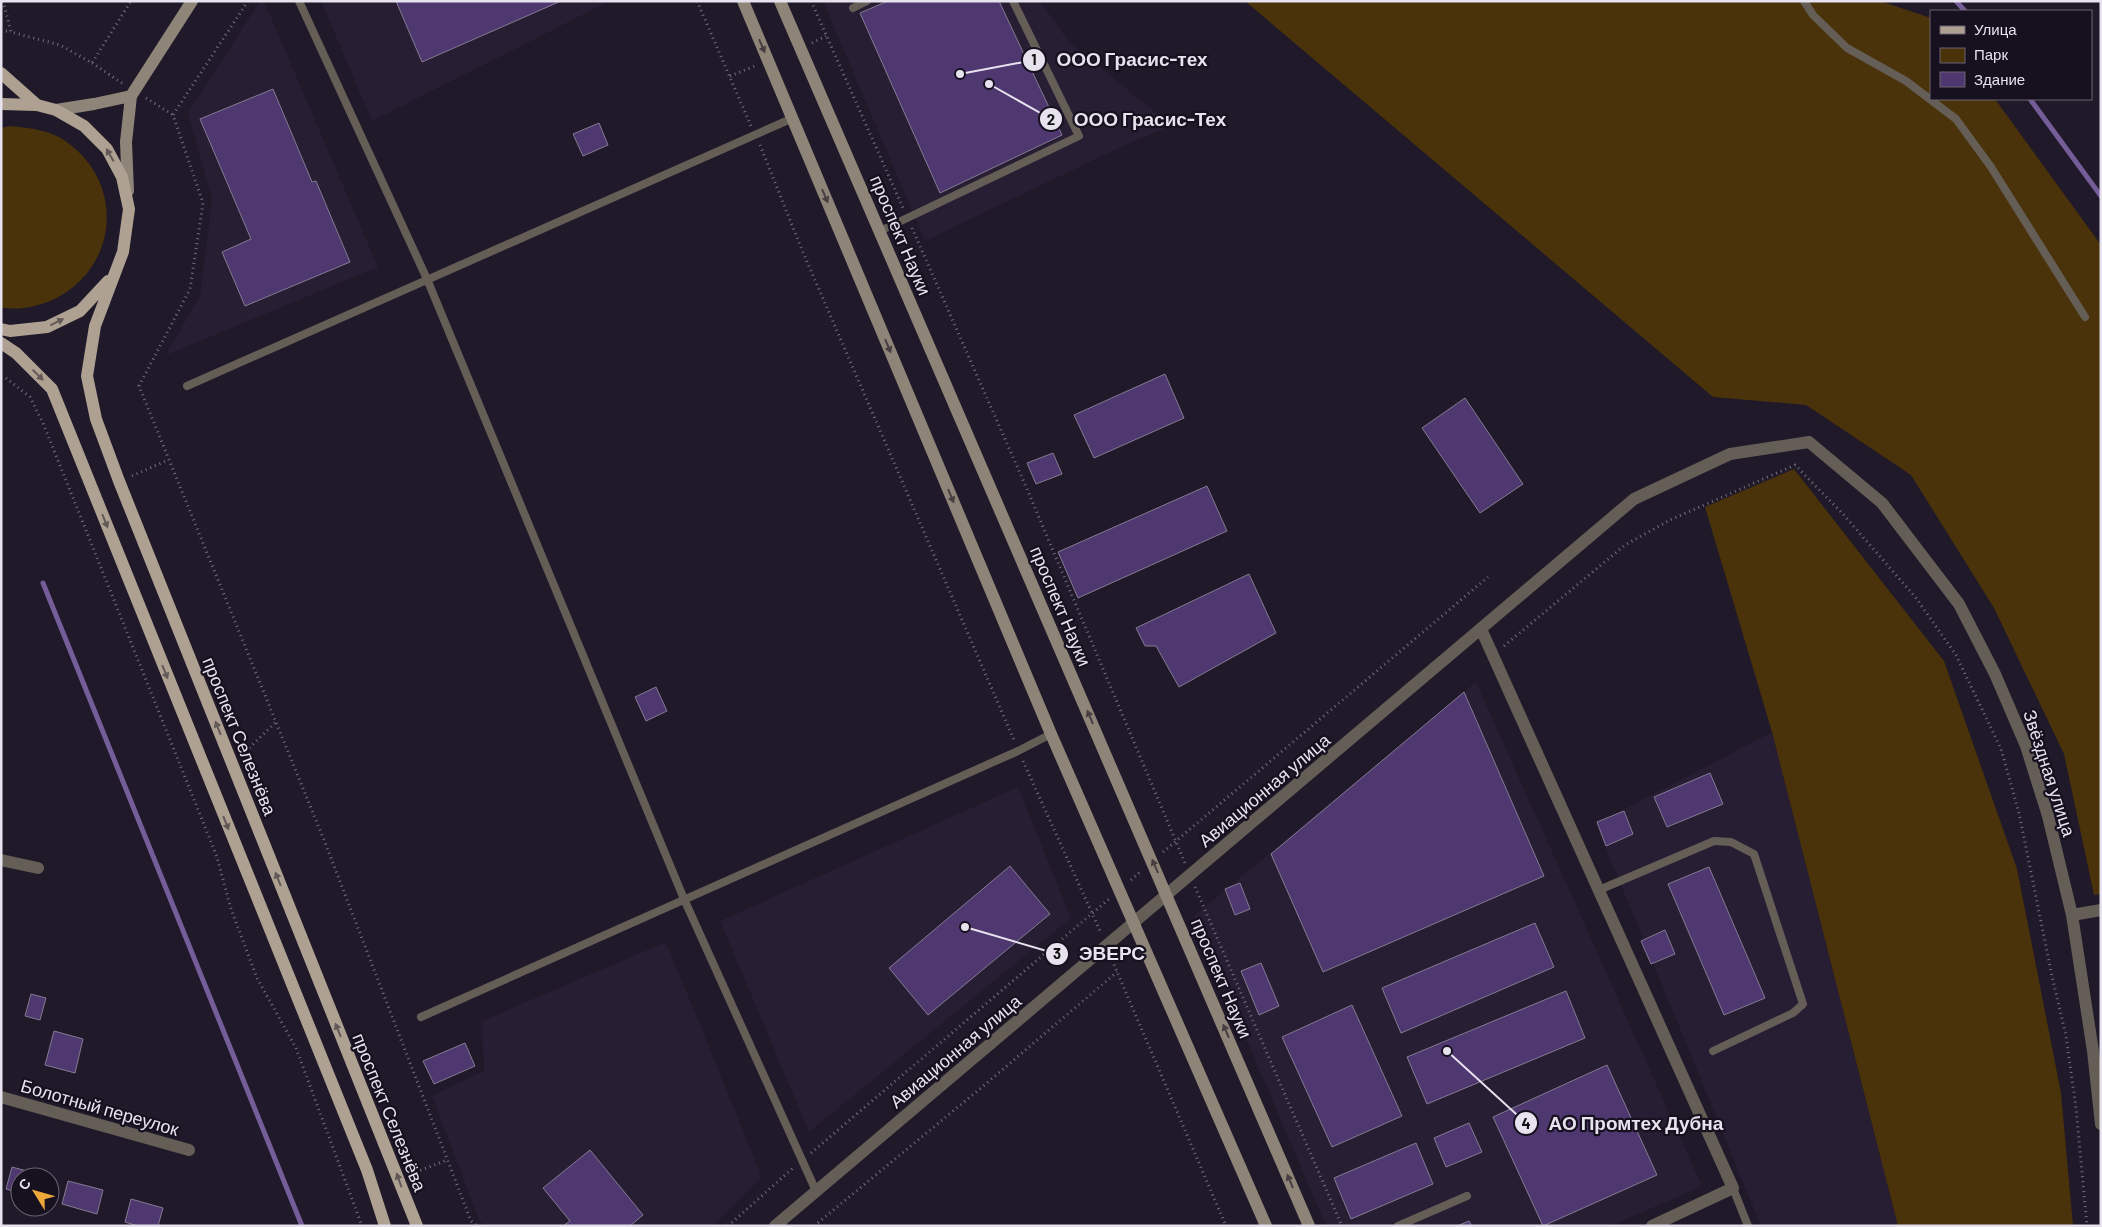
<svg xmlns="http://www.w3.org/2000/svg" width="2102" height="1227" viewBox="0 0 2102 1227" font-family="Barlow,sans-serif">
	<rect width="100%" height="100%" fill="#1f1929"/>
	<!-- built -->
	<path fill="#271e34" d="M260,1H264L378,267L166,355L200,295L212,199L188,113Z
		M321,1H610L372,121Z
		M823,1H1040L1069,42L1172,126L1127,144L925,241Z
		M1476,682L1702,1186L1611,1226H1326L1194,916Z
		M1772,732L1898,1226H1761L1596,824Z
		M1018,787L1071,918L809,1132L720,921Z
		M666,942L762,1177L713,1226H486L480,1222L432,1096L484,1071L482,1021Z"/>
	<!-- green -->
	<path fill="#4a320a" d="M1245,1H1880L1931,18V99H1995L2101,245V894L2094,895L2064,754L1994,608L1911,475L1806,405L1713,397Z
		M10,126C30,128 52,130 68,143C127,186 117,272 50,301C35,307 17,311 1,307V128Z
		M1794,469L1944,661L2017,869L2061,1093L2073,1226H1898L1772,732L1705,507Z"/>
	<g fill="none" stroke-linecap="round" stroke-linejoin="round">
		<!-- stream -->
		<path stroke="#755d9a" stroke-width="5" d="M1956,1L1965,11
			M2030,99L2101,196
			M43,583L302,1226"/>
	</g>
	<!-- building -->
	<path fill="#4f3770" stroke="#837c91" d="M396,1H561L422,62Z
		M888,1H999L1062,135L940,193L860,13Z
		M273,89L312,182L316,181L350,262L245,306L222,252L251,239L200,119Z
		M599,123L608,145L583,156L573,134Z
		M1165,374L1184,418L1094,458L1074,415Z
		M1465,398L1523,484L1480,513L1422,428Z
		M1053,453L1062,474L1036,484L1027,463Z
		M1207,486L1227,531L1078,598L1058,552Z
		M1249,574L1276,633L1179,687L1156,646H1145L1136,628Z
		M656,687L667,711L646,721L635,697Z
		M1464,692L1544,876L1323,972L1271,854Z
		M1710,773L1723,804L1667,827L1654,797Z
		M1624,811L1633,834L1606,846L1597,822Z
		M1010,866L1050,914L928,1015L889,968Z
		M1709,867L1765,998L1724,1015L1668,884Z
		M1240,883L1250,909L1235,915L1225,889Z
		M1535,923L1554,967L1401,1033L1382,988Z
		M1665,930L1675,954L1651,964L1641,941Z
		M1261,963L1279,1006L1259,1015L1241,971Z
		M1566,991L1585,1038L1427,1104L1407,1057Z
		M31,994L46,998L40,1020L25,1016Z
		M1352,1005L1402,1116L1332,1147L1282,1037Z
		M54,1031L83,1039L75,1073L45,1065Z
		M465,1043L475,1066L434,1084L423,1061Z
		M1607,1065L1657,1175L1543,1226L1493,1117Z
		M1469,1123L1482,1152L1446,1167L1434,1138Z
		M1416,1143L1433,1184L1351,1219L1334,1178Z
		M590,1150L643,1215L630,1226H563L570,1221L543,1188Z
		M12,1167L49,1177H20V1193L6,1189Z
		M50,1177L55,1179L50,1196Z
		M68,1181L103,1190L97,1214L62,1204Z
		M131,1199L163,1208L158,1226H138L125,1222Z
		M1469,1221L1472,1226H1457Z"/>
	<g fill="none" stroke-linecap="round" stroke-linejoin="round">
		<!-- path -->
		<path stroke="#746f7d" stroke-width="3" stroke-dasharray="1 4" stroke-linecap="butt" d="M3,1L11,32L60,45L92,63L131,1
			M248,1L173,115L203,203L190,289L139,386L324,840L471,1221L477,1226
			M697,1L751,126
			M811,1L903,208
			M1,30L11,32
			M812,43L826,36
			M92,63L122,83
			M730,76L755,66
			M146,98L173,115
			M760,145L802,250L1014,740
			M912,228L1027,489L1185,863
			M1,378H6L30,397L43,423L217,857L231,909L257,978L296,1048L362,1226
			M132,476L168,460
			M1504,646L1625,545L1670,520L1795,465L1843,514L1916,598L1956,655L2001,749L2019,813L2052,976L2066,1036L2076,1108L2087,1226
			M1023,761L1101,933
			M250,766L246,751L276,722
			M1163,852L1488,577
			M1131,880L1141,871
			M1195,887L1342,1226
			M1112,960L1226,1226
			M811,1153L1109,899
			M411,1174L447,1160
			M728,1226L793,1168
			M814,1226L981,1088L1117,972"/>
		<!-- lane -->
		<path stroke="#645e56" stroke-width="8" d="M299,1L427,279L684,899L816,1191
			M1804,1L1813,15L1847,48L1906,81L1956,119L1991,167L2085,317
			M853,8L867,1
			M880,231L1079,136L1013,1
			M187,386L793,118
			M1599,890L1714,841L1731,842L1754,854L1803,1004L1793,1013L1713,1051
			M421,1017L1018,751L1051,734
			M1733,1188L1748,1226
			M1398,1226L1467,1196"/>
		<!-- street -->
		<path stroke="#645e56" stroke-width="12" d="M1481,629L1733,1188L1652,1226
			M1,860L38,868
			M2072,915L2101,910
			M1,1097L189,1150
			M775,1226L1634,499L1730,454L1809,442L1882,503L1959,604L1995,674L2026,746L2048,816L2072,915L2093,1051L2101,1124"/>
		<!-- secondary -->
		<path stroke="#8e8477" stroke-width="12" d="M743,1L1051,734L1266,1226
			M780,1L1309,1226
			M56,110L94,104L131,96
			M128,191L126,142L131,96L192,1"/>
		<!-- primary -->
		<path stroke="#aea191" stroke-width="12" d="M1,73L37,105
			M1,104L37,105L56,110L84,126L107,149L122,177L129,209L123,252L95,326L87,376L96,419L119,481L417,1226
			M1,329L10,331L47,327L80,311L108,281
			M1,343L16,353L52,389L367,1170L385,1226"/>
	</g>
	<!-- one-way arrows -->
	<defs><path id="oneway-solid" d="M-6-.8H1V-3.2L6.5 0L1 3.2V.8H-6Z" transform="scale(1.25)"/></defs>
	<g fill="#463e42">
		<use href="#oneway-solid" transform="translate(762 46) rotate(67)"/>
		<use href="#oneway-solid" transform="translate(825 196) rotate(67)"/>
		<use href="#oneway-solid" transform="translate(888 346) rotate(67)"/>
		<use href="#oneway-solid" transform="translate(951 496) rotate(67)"/>
		<use href="#oneway-solid" transform="translate(1090 717) rotate(-113)"/>
		<use href="#oneway-solid" transform="translate(1155 866) rotate(-114)"/>
		<use href="#oneway-solid" transform="translate(1226 1031) rotate(-113)"/>
		<use href="#oneway-solid" transform="translate(1290 1181) rotate(-113)"/>
	</g>
	<g fill="#625858">
		<use href="#oneway-solid" transform="translate(110 155) rotate(-120)"/>
		<use href="#oneway-solid" transform="translate(57 322) rotate(-26)"/>
		<use href="#oneway-solid" transform="translate(38 375) rotate(45)"/>
		<use href="#oneway-solid" transform="translate(105 521) rotate(68)"/>
		<use href="#oneway-solid" transform="translate(165 672) rotate(68)"/>
		<use href="#oneway-solid" transform="translate(218 728) rotate(-112)"/>
		<use href="#oneway-solid" transform="translate(226 823) rotate(68)"/>
		<use href="#oneway-solid" transform="translate(278 879) rotate(-112)"/>
		<use href="#oneway-solid" transform="translate(338 1030) rotate(-112)"/>
		<use href="#oneway-solid" transform="translate(399 1180) rotate(-110)"/>
	</g>
	<g text-anchor="middle" dominant-baseline="central" stroke-width="4.5" stroke-linejoin="round" paint-order="stroke">
		<!-- street labels -->
		<g font-size="18" fill="#e7e3ee" stroke="#16101f">
			<text transform="translate(901 235) rotate(67)">проспект Науки</text>
			<text transform="translate(1061 606) rotate(67)">проспект Науки</text>
			<text transform="translate(240 736) rotate(68)">проспект Селезнёва</text>
			<text transform="translate(2050 773) rotate(72)">Звёздная улица</text>
			<text transform="translate(1264 790) rotate(-40)">Авиационная улица</text>
			<text transform="translate(1222 978) rotate(67)">проспект Науки</text>
			<text transform="translate(955 1051) rotate(-40)">Авиационная улица</text>
			<text transform="translate(100 1107) rotate(16)">Болотный переулок</text>
			<text transform="translate(390 1112) rotate(68)">проспект Селезнёва</text>
		</g>
	</g>
	<!-- callouts -->
	<path fill="none" stroke="#e7e3ee" stroke-width="2" d="M960 74L1034 60M989 84L1051 119M965 927L1057 954M1447 1051L1526 1123"/>
	<g fill="#e7e3ee" stroke="#16101f" stroke-width="2">
		<circle cx="960" cy="74" r="5"/>
		<circle cx="989" cy="84" r="5"/>
		<circle cx="965" cy="927" r="5"/>
		<circle cx="1447" cy="1051" r="5"/>
		<circle cx="1034" cy="60" r="12"/>
		<circle cx="1051" cy="119" r="12"/>
		<circle cx="1057" cy="954" r="12"/>
		<circle cx="1526" cy="1123" r="12"/>
	</g>
	<g font-size="15" text-anchor="middle" font-weight="bold" fill="#111">
		<text x="1034" y="65">1</text>
		<text x="1051" y="125">2</text>
		<text x="1057" y="959">3</text>
		<text x="1526" y="1129">4</text>
	</g>
	<g font-size="19" text-anchor="middle" font-weight="bold" fill="#e7e3ee" stroke="#16101f" stroke-width="4.5" stroke-linejoin="round" paint-order="stroke">
		<text x="1132" y="66">ООО Грасис-тех</text>
		<text x="1150" y="126">ООО Грасис-Тех</text>
		<text x="1112" y="960">ЭВЕРС</text>
		<text x="1636" y="1130">АО Промтех Дубна</text>
	</g>
	<!-- border -->
	<rect width="2102" height="1227" fill="none" stroke="#e7e3ee" stroke-width="5"/>
	<!-- legend -->
	<rect x="1930" y="10" width="162" height="90" fill="#16101f" stroke="#6a6472"/>
	<rect x="1940" y="26" width="25" height="8" fill="#aea191" stroke="#6a6472"/>
	<text x="1974" y="35" font-size="15" fill="#e7e3ee">Улица</text>
	<rect x="1940" y="48" width="25" height="15" fill="#4a320a" stroke="#6a6472"/>
	<text x="1974" y="60" font-size="15" fill="#e7e3ee">Парк</text>
	<rect x="1940" y="72" width="25" height="15" fill="#4f3770" stroke="#6a6472"/>
	<text x="1974" y="85" font-size="15" fill="#e7e3ee">Здание</text>
	<!-- north arrow -->
	<g transform="translate(35 1192) rotate(307)"><circle r="24" fill="#16101f" stroke="#6a6472"/>
	<path d="M0-4L9 19L0 12L-9 19Z" fill="#eca93a"/>
	<text y="-8" font-size="14" font-weight="bold" text-anchor="middle" fill="#e7e3ee">С</text>
	</g>
</svg>
